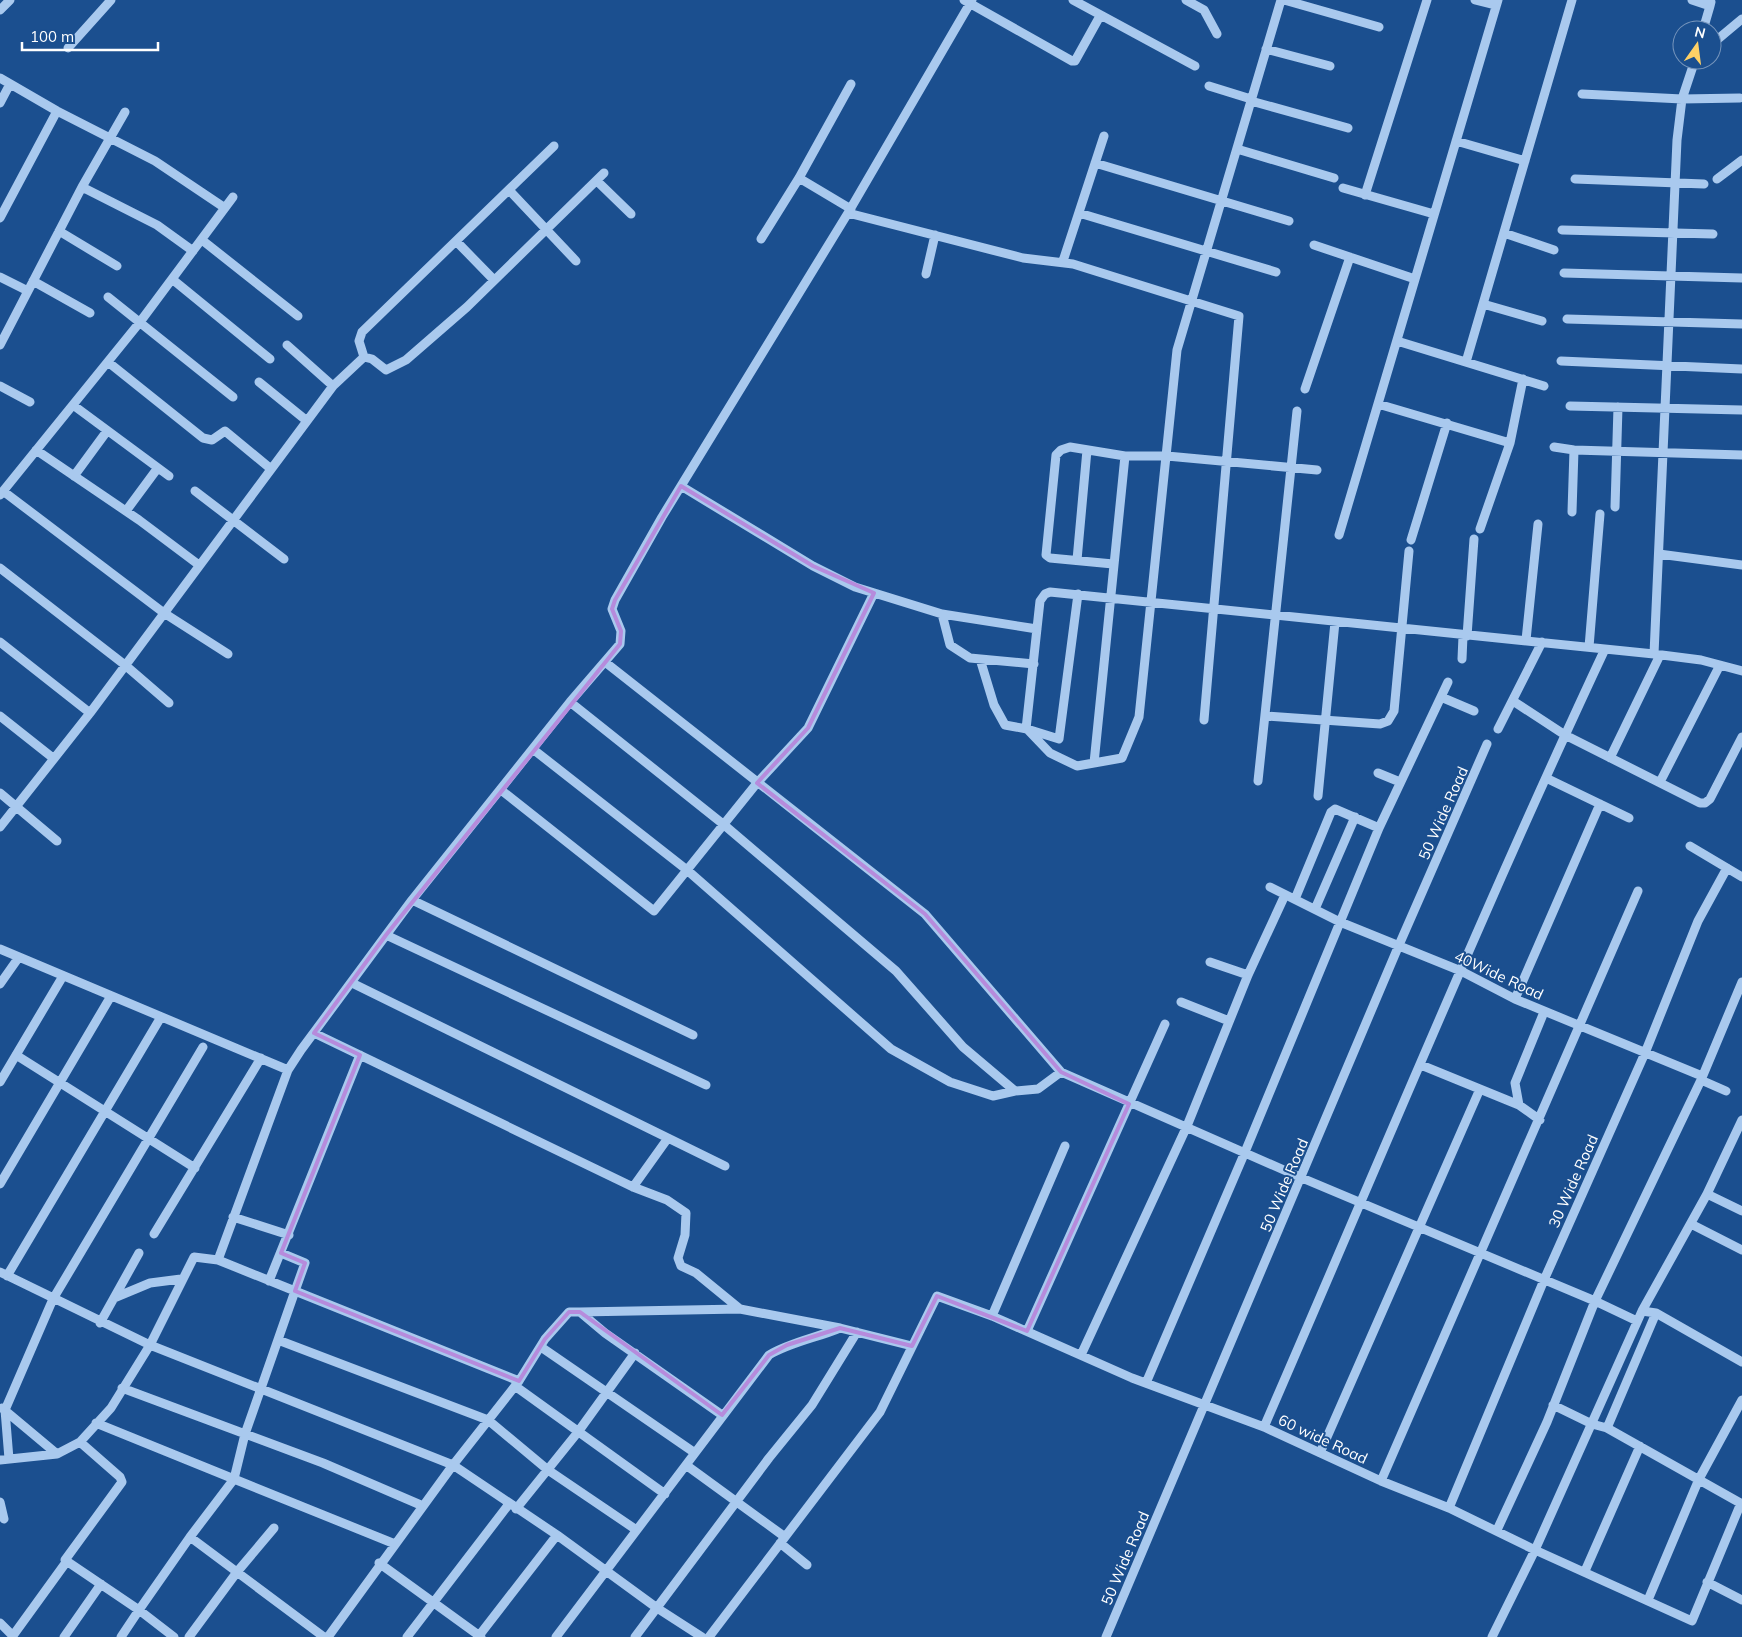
<svg xmlns="http://www.w3.org/2000/svg" width="1742" height="1637" viewBox="0 0 1742 1637" font-family="Mulish,sans-serif">
	<rect width="100%" height="100%" fill="#1b4f8f"/>
	<g fill="none" stroke-linecap="round" stroke-linejoin="round">
		<!-- minor -->
		<path stroke="#a9c9ee" stroke-width="9" d="M964,0L1072,61H1075L1100,16
			M1073,0L1195,66
			M1186,0L1204,10L1217,34
			M1284,0L1379,27
			M1475,0L1495,5
			M1692,0L1710,6L1711,2
			M0,10L10,0
			M1703,30L1710,6
			M1712,44L1742,19
			M68,48L111,0
			M1266,49L1330,66
			M0,78L57,111L155,161L225,208
			M1209,86L1251,99
			M1582,94L1682,99L1740,98
			M1251,101L1348,128
			M0,103L10,84
			M1456,141L1525,161
			M1237,149L1334,178
			M1095,163L1289,221
			M799,178L851,209
			M1575,179L1704,184
			M1717,179L1742,160
			M597,181L631,214
			M82,187L157,225L193,251
			M1343,188L1434,214
			M509,190L576,261
			M1365,195L1427,0
			M848,213L1023,258L1073,264L1239,316L1204,720
			M1079,213L1276,272
			M0,218L57,111
			M1562,230L1713,234
			M59,231L117,266
			M1504,233L1554,250
			M761,239L799,178L851,84
			M202,240L298,316
			M456,241L494,280
			M1314,245L1415,279
			M1063,261L1104,136
			M1564,273L1742,278
			M926,274L935,235
			M0,277L28,291
			M172,279L270,359
			M33,281L90,313
			M108,297L233,397
			M1483,304L1542,321
			M1567,319L1742,324
			M1397,341L1544,386
			M0,345L82,187L125,112
			M287,345L333,386
			M364,357L372,359L386,370L406,360L467,307L604,173
			M364,357L359,341L362,332L554,146
			M1561,361L1742,369
			M108,362L203,438L212,440L225,431L271,469
			M1466,362L1572,0
			M259,382L307,421
			M0,386L30,402
			M1305,389L1350,257
			M1378,404L1510,443
			M73,405L169,476
			M1570,406L1742,410
			M1554,447L1574,450L1742,455
			M36,450L139,520L199,565
			M74,476L107,431
			M681,486L813,566L855,587L942,614L950,645L970,658L1034,664
			M3,491L164,613L228,654
			M195,491L284,559
			M0,495L140,322L233,197
			M1615,507L1618,407
			M126,511L157,469
			M1572,512L1574,450
			M1480,529L1510,443L1523,379
			M1339,535L1498,0
			M1411,540L1447,423
			M1659,554L1742,565
			M1077,560L1087,450
			M1113,564L1050,558L1046,555L1056,455L1061,450L1070,447L1125,456H1167L1317,470
			M0,568L125,665L169,703
			M942,614L1037,629
			M1467,636L1474,539
			M1526,640L1538,524
			M0,642L90,713
			M1589,647L1600,514
			M1654,654L1701,660L1742,671
			M980,659L994,705L1005,725L1027,729L1050,753L1077,766L1122,758L1139,717L1177,350L1281,0
			M1462,659L1463,636
			M605,662L925,914L1061,1072
			M1441,697L1474,711
			M1513,701L1565,735L1700,803H1705L1710,799L1742,737
			M570,702L723,824L896,971L963,1047L1015,1091L1038,1089L1061,1072L1302,1178L1595,1301L1637,1321
			M0,716L53,758
			M1265,716L1380,724L1388,721L1394,711L1409,551
			M1026,729L1040,601L1045,594L1050,592L1654,654L1677,140L1682,99L1695,60
			M1027,729L1059,739L1078,594
			M1498,729L1542,642
			M534,750L687,870L891,1049L950,1082L993,1096L1015,1091
			M1610,758L1660,655
			M1094,763L1125,456
			M1378,773L1400,782
			M1546,778L1629,818
			M1258,781L1297,411
			M1660,782L1720,665
			M501,790L654,911L757,783L808,728L874,593
			M0,793L57,841
			M1318,796L1335,622
			M0,827L90,713L333,386L364,357
			M1690,846L1742,877
			M1270,887L1340,922L1461,971L1515,999L1702,1076
			M1295,899L1331,812L1335,809L1379,828
			M412,900L693,1035
			M1315,909L1355,817
			M386,935L706,1085
			M0,949L288,1070
			M1210,962L1248,975
			M352,983L725,1166
			M0,984L19,957
			M1515,999L1600,804
			M1181,1002L1229,1021
			M314,1033L633,1187L667,1200L686,1213L685,1235L678,1258L681,1266L696,1273L740,1309
			M16,1055L195,1168
			M1421,1065L1519,1105
			M1701,1080L1726,1091
			M0,1082L63,976
			M1540,1120L1519,1105L1515,1083L1544,1012
			M0,1184L111,996
			M633,1187L668,1138
			M1707,1194L1742,1211
			M233,1217L289,1235
			M1691,1224L1742,1250
			M154,1234L261,1058
			M281,1253L305,1263L295,1291L519,1381
			M0,1272L150,1345L453,1465L557,1535L657,1608L702,1637
			M7,1276L161,1017
			M269,1281L360,1055
			M114,1298L150,1283L181,1279
			M1642,1311L1656,1313L1742,1362
			M580,1312L740,1309L840,1328L912,1346
			M992,1316L1065,1146
			M100,1323L139,1253
			M1027,1331L1165,1024
			M278,1340L488,1420L548,1470L635,1529
			M541,1347L695,1453
			M1081,1355L1187,1126L1248,975L1285,895
			M1146,1383L1245,1152L1379,828L1448,682
			M515,1386L665,1494
			M122,1388L323,1463L423,1506
			M1553,1405L1592,1424L1607,1428L1742,1504
			M2,1408L57,1454
			M1264,1427C1377,1167 1485,905 1605,649
			M1607,1428L1656,1313
			M80,1442L120,1477L122,1482L65,1560L139,1610L190,1537L234,1479L96,1423
			M1320,1453L1480,1089
			M9,1459L5,1410L53,1299L203,1047
			M0,1460L57,1454L80,1442L111,1408L150,1345L194,1257L218,1260
			M686,1465L785,1537
			M1381,1481L1638,891
			M0,1502L4,1519
			M1449,1508L1544,1280L1645,1053L1698,921L1727,868
			M516,1509L578,1432L635,1353
			M1497,1530L1547,1422L1595,1301L1701,1080L1742,982
			M190,1537L324,1637
			M780,1543L807,1565
			M395,1544L234,1479L245,1434L295,1291L218,1260L288,1070L301,1050L412,900L570,702L620,644L621,631L612,609L615,600L662,517L848,213L972,0
			M379,1563L481,1637
			M1585,1571L1640,1446
			M1707,1582L1742,1600
			M1648,1600L1699,1479L1742,1400
			M0,1623L13,1636
			M12,1637L67,1561
			M64,1637L101,1584
			M121,1637L139,1610L174,1637
			M189,1637L237,1572L274,1528
			M328,1637L453,1465L519,1381L545,1339L569,1312H580L605,1333L722,1415
			M407,1637L509,1504
			M478,1637L557,1535
			M556,1637L769,1355C791,1342 816,1338 840,1328
			M635,1637L769,1458L812,1405L857,1332
			M709,1637L880,1412L937,1296L992,1316L1132,1378L1264,1427L1381,1481L1449,1508L1535,1550L1692,1621L1741,1503
			M1106,1637L1399,945L1487,744
			M1492,1637L1535,1550L1642,1311L1707,1194L1742,1120"/>
	</g>
	<!-- marked area -->
	<path fill="none" stroke="#b68bdc" stroke-width="4" stroke-linejoin="round" d="M681,486L813,566L874,593L808,728L757,783L925,914L1061,1072L1129,1104L1027,1331L937,1296L912,1346L840,1328L787,1345L769,1355L722,1415L580,1312H569L545,1339L519,1381L295,1291L305,1263L281,1253L360,1055L314,1033L386,935L620,644L621,631L612,609L615,600Z"/>
	<g text-anchor="middle" dominant-baseline="central" stroke-width="4" stroke-linejoin="round" paint-order="stroke">
		<!-- street labels -->
		<g font-size="15" fill="#fff" stroke="#1b4f8f">
			<text transform="translate(1443 813) rotate(-66)">50 Wide Road</text>
			<text transform="translate(1499 975) rotate(25)">40Wide Road</text>
			<text transform="translate(1573 1181) rotate(-66)">30 Wide Road</text>
			<text transform="translate(1284 1185) rotate(-67)">50 Wide Road</text>
			<text transform="translate(1323 1439) rotate(25)">60 wide Road</text>
			<text transform="translate(1125 1558) rotate(-67)">50 Wide Road</text>
		</g>
	</g>
	<!-- north arrow -->
	<g transform="translate(1697 45) rotate(14)"><circle r="24" fill="#1b4f8f" stroke="#7695bc"/>
	<path d="M0-4L9 19L0 12L-9 19Z" fill="#ffd166"/>
	<text y="-8" font-size="14" font-weight="bold" text-anchor="middle" fill="#ffffff">N</text>
	</g>
	<!-- scale -->
	<path d="M22 42v8h136v-8" fill="none" stroke="#ffffff" stroke-width="2.5"/>
	<text x="30" y="42" font-size="15" fill="#ffffff" stroke="#1b4f8f" stroke-width="4" paint-order="stroke">100 m</text>
</svg>
